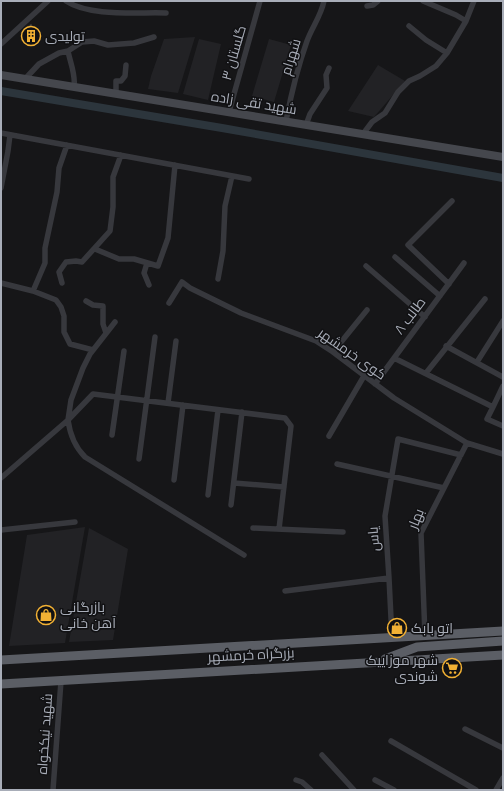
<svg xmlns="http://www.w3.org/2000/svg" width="504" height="791" viewBox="0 0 504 791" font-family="Karla,Cairo,sans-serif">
	<rect width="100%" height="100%" fill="#161618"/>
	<!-- built -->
	<path fill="#222225" d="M195,37L178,93L148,89L151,76L164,39Z
		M199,39L221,44L208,100L183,94Z
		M269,39L291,45L274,102L252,96Z
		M378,65L405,81L374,117L348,111Z
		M85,527L65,643L9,646L27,535Z
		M89,528L128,549L113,640L69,642Z"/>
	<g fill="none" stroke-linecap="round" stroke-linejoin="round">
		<!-- canal -->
		<path stroke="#2c353c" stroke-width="8" d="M1,91L222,128L503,178"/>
	</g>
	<!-- building -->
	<path fill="#404145" stroke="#303034" d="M31,24L40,39L29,45L21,33Z"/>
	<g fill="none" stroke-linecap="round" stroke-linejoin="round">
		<!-- minor -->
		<path stroke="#37383d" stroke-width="5.5" d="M66,1C90,17 137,12 166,13
			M423,1L456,15L466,21
			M367,6L373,5L378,1
			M409,26L426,40L447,53
			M1,44L48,1
			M68,51C70,62 76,75 74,87
			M25,79L39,64L59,53L68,51L82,42L94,41L108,45L134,43L154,37
			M116,93V81H121L125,76L126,65
			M229,112L260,1
			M286,121C291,95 298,66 307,41C312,27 321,16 324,1
			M306,125L310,114L327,88L326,75L329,68
			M1,133L249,179
			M363,134L372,122L385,113L398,92L409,81L420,76L436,66L447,53L466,21L474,1
			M1,188L8,151L10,135
			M95,249L119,259H134L158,266L168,238L175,165
			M395,257L440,296
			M147,263L144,273L149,285
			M366,266L425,317
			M218,279L223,251L225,206L232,176
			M1,283L33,291L56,300L61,307L64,316V332L70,344L93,350
			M62,283L59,272L66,262L76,261L82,262L110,231L113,207V177L121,155
			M449,284L408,245L452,201
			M33,291L45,263V248L57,192L59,168L67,145
			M86,301L93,305L103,306V324L106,333
			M169,303L182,282L190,288L241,313L316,341L333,352L394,398L467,443L503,454
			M446,346L503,377
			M333,352L367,310
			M394,358L493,407L487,419L503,426
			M477,362L503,321
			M426,373L485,299
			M375,384L464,263
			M168,403L176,341
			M493,407L503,386
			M112,435L124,351
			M329,436L364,376
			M139,459L155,337
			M337,464L444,488
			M1,478L68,420L71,400L83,368L90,354L115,322
			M174,480L183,405
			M234,483L284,487
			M208,495L218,410
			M231,505L242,412
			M253,528L343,532
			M1,530L75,522
			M244,555L85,457C75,447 70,435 68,420L93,394L285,418L291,426L279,529
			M285,591L389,578
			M425,636L421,533L467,443
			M392,638L389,578L385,516L398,439L461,455
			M465,729L503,748
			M391,741L476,790
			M322,755L354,790
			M296,780L302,782L311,790
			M375,780L394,790
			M53,790L61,681
			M496,790L503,778"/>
		<!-- secondary -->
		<path stroke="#45474d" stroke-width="8" d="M1,75L503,157"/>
		<!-- trunk -->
		<path stroke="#5b5e65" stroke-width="9" d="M385,659L417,647L503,641
			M1,660L503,631
			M1,684L503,655"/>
	</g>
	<!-- icons -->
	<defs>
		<g id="building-ring" transform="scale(1)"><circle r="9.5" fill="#111113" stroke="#f2b134" stroke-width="1.5"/><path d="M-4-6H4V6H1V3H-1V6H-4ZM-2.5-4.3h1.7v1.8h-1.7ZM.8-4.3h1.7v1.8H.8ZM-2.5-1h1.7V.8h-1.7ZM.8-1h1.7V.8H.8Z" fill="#f2b134"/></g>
		<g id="shop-ring" transform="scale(1)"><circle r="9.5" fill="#111113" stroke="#f2b134" stroke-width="1.5"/><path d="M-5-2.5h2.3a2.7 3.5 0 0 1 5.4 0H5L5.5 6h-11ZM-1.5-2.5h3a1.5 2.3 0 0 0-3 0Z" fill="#f2b134"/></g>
		<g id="supermarket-ring" transform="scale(1)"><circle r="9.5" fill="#111113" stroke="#f2b134" stroke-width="1.5"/><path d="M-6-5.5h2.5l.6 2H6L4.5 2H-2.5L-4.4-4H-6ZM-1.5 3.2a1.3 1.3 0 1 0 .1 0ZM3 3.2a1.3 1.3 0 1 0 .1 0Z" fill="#f2b134"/></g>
	</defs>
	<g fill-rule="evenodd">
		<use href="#building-ring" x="31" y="36"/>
		<use href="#shop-ring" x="46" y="615"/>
		<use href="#shop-ring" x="397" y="628"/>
		<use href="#supermarket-ring" x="452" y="668"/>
	</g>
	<g text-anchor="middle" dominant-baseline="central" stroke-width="3" stroke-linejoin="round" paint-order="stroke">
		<!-- poi labels -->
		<g font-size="14" fill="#a8adb8" stroke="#111113" text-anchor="start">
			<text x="45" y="36">تولیدی</text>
			<text x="60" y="607">بازرگانی<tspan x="60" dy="16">آهن خانی</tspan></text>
			<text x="411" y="628">اتو بابک</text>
			<text x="438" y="660" text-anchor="end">شهر موزاییک<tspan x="438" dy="16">شوندی</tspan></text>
		</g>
		<!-- street labels -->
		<g font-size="14" fill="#a8adb8" stroke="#111113">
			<text transform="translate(234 53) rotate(-74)">گلستان ۳</text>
			<text transform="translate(291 57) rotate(-73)">شهرام</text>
			<text transform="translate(254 103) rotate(9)">شهید تقی زاده</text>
			<text transform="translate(410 316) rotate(-53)">طالب ۸</text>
			<text transform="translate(352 354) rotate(35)">کوی خرمشهر</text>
			<text transform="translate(416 519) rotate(-68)">بهار</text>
			<text transform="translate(374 539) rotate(-95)">یاس</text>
			<text transform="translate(251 655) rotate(-3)">بزرگراه خرمشهر</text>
			<text transform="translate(45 734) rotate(-86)">شهید نیکخواه</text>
		</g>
	</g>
	<!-- border -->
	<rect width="504" height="791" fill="none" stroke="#a8adb8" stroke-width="4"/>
</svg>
